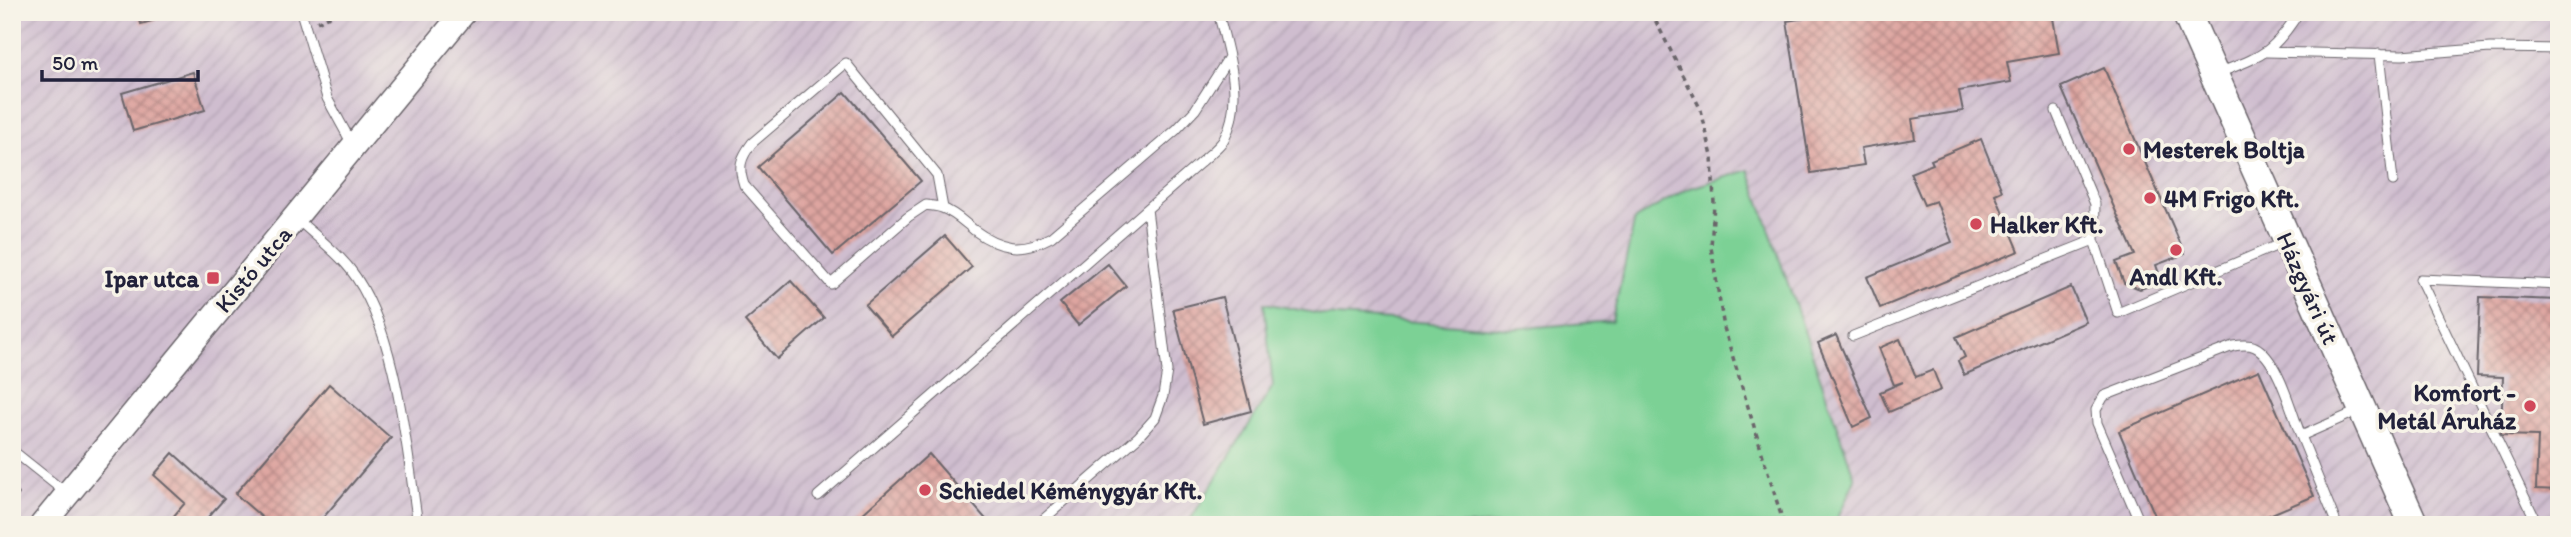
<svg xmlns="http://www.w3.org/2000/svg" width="2571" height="537" viewBox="0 0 2571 537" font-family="Itim,sans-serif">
	<defs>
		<pattern id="industrial-furrows" width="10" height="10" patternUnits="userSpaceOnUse" patternTransform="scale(1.75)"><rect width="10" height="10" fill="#cfbdcf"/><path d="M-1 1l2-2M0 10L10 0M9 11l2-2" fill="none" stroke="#b1a2b3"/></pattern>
		<pattern id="building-cross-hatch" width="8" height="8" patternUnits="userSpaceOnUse" patternTransform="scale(1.75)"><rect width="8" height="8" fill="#dea5a0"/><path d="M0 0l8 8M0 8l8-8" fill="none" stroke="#b48684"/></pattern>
	</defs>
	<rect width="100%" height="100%" fill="#f7f3e8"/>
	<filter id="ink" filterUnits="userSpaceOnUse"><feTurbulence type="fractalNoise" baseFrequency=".0143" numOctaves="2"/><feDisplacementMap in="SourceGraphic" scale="14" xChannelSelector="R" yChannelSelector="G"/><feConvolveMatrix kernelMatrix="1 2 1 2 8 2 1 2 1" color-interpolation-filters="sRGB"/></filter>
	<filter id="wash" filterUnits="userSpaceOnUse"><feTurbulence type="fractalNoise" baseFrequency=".00686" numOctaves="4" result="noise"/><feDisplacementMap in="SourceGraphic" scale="28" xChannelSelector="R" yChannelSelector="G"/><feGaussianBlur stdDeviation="1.57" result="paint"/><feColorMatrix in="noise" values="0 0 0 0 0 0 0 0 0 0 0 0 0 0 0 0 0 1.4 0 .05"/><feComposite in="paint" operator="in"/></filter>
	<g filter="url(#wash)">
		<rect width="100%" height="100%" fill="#f2e1c4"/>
		<!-- industrial -->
		<path fill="url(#industrial-furrows)" d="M12,12H2559V525H1835L1855,479L1749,170L1635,219L1612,321L1510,329L1325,315L1264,304L1273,386L1187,525H12Z"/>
		<!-- grass -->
		<path fill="#7cd195" stroke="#4f7a68" stroke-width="2" d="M1749,170L1855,479L1835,525H1187L1273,386L1264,303L1325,315L1510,329L1612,321L1635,219L1687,189Z"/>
		<g id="blocks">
			<!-- building -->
			<path fill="url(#building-cross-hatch)" d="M126,12H181V13L141,24L138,13L127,17Z
				M1840,12H2052L2059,53L2007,62L2011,82L1959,91L1963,111L1912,119L1915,139L1861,148L1864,165L1811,173L1787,21Z
				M2104,68L2185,254L2156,265L2162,282L2140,289L2124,283L2116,262L2135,255L2061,87Z
				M193,72L205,110L133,131L122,93Z
				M845,92L921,181L833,255L758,167Z
				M1981,139L2002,191L1995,194L2019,251L1880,308L1867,277L1952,242L1936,201L1924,205L1910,173L1933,164L1931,160Z
				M945,236L972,267L892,336L865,305Z
				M1108,264L1126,286L1078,325L1060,303Z
				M791,281L824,318L777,359L745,321Z
				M2071,287L2086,322L1964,375L1958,361L1965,357L1956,337Z
				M1222,297L1251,411L1203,424L1173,309Z
				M2480,297L2559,300V490L2536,489L2538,436L2501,435L2503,377L2477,376Z
				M1836,335L1872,418L1853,427L1818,343Z
				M1900,339L1916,377L1933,370L1941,390L1889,412L1880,392L1903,382L1894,385L1879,348Z
				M2259,370L2314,496L2246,525H2159L2119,431Z
				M329,384L391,438L317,525H271L235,494Z
				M173,453L224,499L201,525H166L185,503L154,475Z
				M929,454L991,525H850Z"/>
		</g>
	</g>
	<g filter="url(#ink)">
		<use href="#blocks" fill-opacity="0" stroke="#6b656b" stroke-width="2"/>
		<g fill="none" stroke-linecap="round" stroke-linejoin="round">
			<!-- lane casing -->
			<g stroke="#6b656b" stroke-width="11">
				<path id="lane" d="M301,12L327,98L352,144
					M2267,52L2402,55L2490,48L2559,49
					M2379,54L2393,181
					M2216,74C2261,56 2272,55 2299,12
					M2056,111L2095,204L2094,240L2118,313L2285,242
					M943,208L937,175L846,63L752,143C740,159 738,167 744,185L831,284L908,217L926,205C931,206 937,206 942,208C954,212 964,222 974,230C1000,249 1022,253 1051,237L1176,130L1195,110L1229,57
					M296,218C314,235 336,251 350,269C397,328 407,452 418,525
					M1853,336L2094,240
					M12,450L66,493
					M818,496L1209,155C1214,150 1221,145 1224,139C1245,100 1228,52 1218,12
					M1037,525L1138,437L1155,418L1163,396L1167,371L1147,209
					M2141,525L2097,423L2096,410L2104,396L2233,346C2240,345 2249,344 2255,347C2278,358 2292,414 2301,436
					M2337,525L2301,436L2360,410
					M2538,525L2420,279L2559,285"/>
			</g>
			<!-- secondary casing -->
			<g stroke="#6b656b" stroke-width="27">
				<path id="secondary" d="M42,525L464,12"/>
			</g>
			<!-- primary casing -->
			<g stroke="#6b656b" stroke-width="31">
				<path id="primary" d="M2186,12L2414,525"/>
			</g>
			<!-- path -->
			<path stroke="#6b656b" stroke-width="3.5" stroke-dasharray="5 5" stroke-linecap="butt" d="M1651,12L1701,110L1712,156L1714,204L1711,247L1724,328L1784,525
				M317,22L338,12
				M12,484L18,494L12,501"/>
			<!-- lane -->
			<use href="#lane" stroke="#fff" stroke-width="9"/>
			<!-- secondary -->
			<use href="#secondary" stroke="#fff" stroke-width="24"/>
			<!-- primary -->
			<use href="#primary" stroke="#fff" stroke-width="28"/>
		</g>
	</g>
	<!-- markers -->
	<g fill="#d1495b" stroke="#f7f3e8" stroke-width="2.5">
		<circle cx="2129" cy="149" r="7"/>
		<circle cx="2150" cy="198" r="7"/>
		<circle cx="1976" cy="224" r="7"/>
		<circle cx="2176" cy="250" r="7"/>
		<rect x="206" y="271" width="14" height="14" rx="3.5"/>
		<circle cx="2530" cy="406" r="7"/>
		<circle cx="925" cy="490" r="7"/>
	</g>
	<g text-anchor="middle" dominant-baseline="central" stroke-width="7" stroke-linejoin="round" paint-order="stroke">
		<!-- poi labels -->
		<g font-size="24" font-weight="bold" fill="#22223b" stroke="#f7f3e8" text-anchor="start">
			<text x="2143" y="149">Mesterek Boltja</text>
			<text x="2164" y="198">4M Frigo Kft.</text>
			<text x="1990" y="224">Halker Kft.</text>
			<text x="2176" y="276" text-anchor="middle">Andl Kft.</text>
			<text x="199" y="278" text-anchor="end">Ipar utca</text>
			<text x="2516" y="392" text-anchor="end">Komfort -<tspan x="2516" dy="28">Metál Áruház</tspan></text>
			<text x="939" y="490">Schiedel Kéménygyár Kft.</text>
		</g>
		<!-- street labels -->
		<g font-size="24" fill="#22223b" stroke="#f7f3e8">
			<text transform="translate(253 269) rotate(-50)">Kistó utca</text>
			<text transform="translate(2308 288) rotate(66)">Házgyári út</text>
		</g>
	</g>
	<!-- margin -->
	<rect width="2571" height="537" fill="none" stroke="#f7f3e8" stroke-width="42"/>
	<!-- scale -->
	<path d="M42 70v10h156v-10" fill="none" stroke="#22223b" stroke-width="3.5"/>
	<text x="52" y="70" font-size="21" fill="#22223b" stroke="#f7f3e8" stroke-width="5" paint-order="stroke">50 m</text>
</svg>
